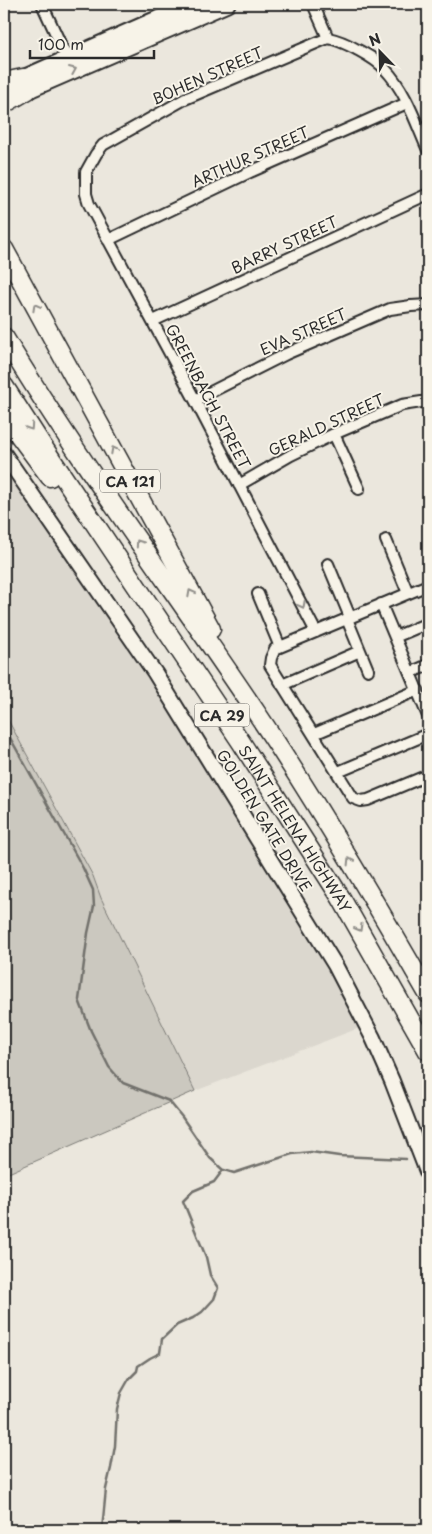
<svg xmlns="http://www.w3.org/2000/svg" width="432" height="1534" viewBox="0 0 432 1534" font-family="'Playpen Sans',sans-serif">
	<rect width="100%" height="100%" fill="#ebe7dd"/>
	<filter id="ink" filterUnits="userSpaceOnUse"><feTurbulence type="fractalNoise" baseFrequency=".02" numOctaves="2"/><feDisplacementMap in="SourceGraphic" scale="10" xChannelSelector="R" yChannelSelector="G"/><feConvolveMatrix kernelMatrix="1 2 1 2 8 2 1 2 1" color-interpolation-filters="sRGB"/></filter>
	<g filter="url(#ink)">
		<!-- built -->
		<path fill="#dbd7ce" d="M4,454L122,624L367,1025L195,1091L101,898L93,876L8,720L4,717Z"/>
		<!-- green -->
		<path fill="#cbc8bf" stroke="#7b7a75" d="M4,717L8,720L93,876L101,898L195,1091L4,1175Z"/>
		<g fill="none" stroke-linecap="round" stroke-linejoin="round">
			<!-- stream -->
			<path stroke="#72716c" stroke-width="2.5" d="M4,727L83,868L93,890L94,906L88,933L79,1000L91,1031L109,1067L123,1083L169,1101L182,1117L210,1158L223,1170L214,1182L193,1191L183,1201L206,1257L210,1275L218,1288L214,1299L202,1312L193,1318L177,1325L162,1339L160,1353L150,1358L138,1366L137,1371L129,1379L121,1393L117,1409L115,1446L111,1468L106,1489L102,1530
				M224,1170L234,1173L292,1154L311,1152L339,1156L406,1159"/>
			<!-- street casing -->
			<g stroke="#2b2b2b" stroke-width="14">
				<path id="street" d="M42,4L67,58
					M313,4L328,38C338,40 347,44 356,49C367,55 377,60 385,69C406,91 416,123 428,150
					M108,240L250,172L407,103
					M153,321L428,194
					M195,400L286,354L390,309L411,306L428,305
					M334,434L359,489
					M239,485L291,455L334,434L402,405L428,401
					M386,540L408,593
					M328,564L350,617
					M428,585L275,649L271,658L270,665L353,798L361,801L368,800L428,775
					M258,594L280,647
					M381,604L428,716
					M347,619L368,670
					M316,632L195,400L89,204L86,194V172L96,154L103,145L185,99L328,38
					M395,637L428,623
					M410,673L428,665
					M282,685L360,651
					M314,734L418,690
					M338,772L428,734"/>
			</g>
			<!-- secondary casing -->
			<g stroke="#2b2b2b" stroke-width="18">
				<path id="secondary" d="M4,454L155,673L335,965L373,1038L392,1081L428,1174"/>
			</g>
			<!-- primary casing -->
			<g stroke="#2b2b2b" stroke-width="19">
				<path id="primary" d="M14,82L191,4
					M17,95L227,4"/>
			</g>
			<!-- highway casing -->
			<g stroke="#2b2b2b" stroke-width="21">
				<g id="highway">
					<path d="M4,82L23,78"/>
					<path d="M4,104L28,90"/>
					<path d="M4,249L211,629"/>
					<path d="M4,337C82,466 172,587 256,712C317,803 373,898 428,994"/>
					<path id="s1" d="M4,386L42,445L241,742L341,898L428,1051"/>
					<path d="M4,415L50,477"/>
				</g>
			</g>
			<!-- street -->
			<use href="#street" stroke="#f7f3e8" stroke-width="10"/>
			<!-- secondary -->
			<use href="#secondary" stroke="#f7f3e8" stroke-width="14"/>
			<!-- primary -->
			<use href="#primary" stroke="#f7f3e8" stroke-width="15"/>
			<!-- highway -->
			<use href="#highway" stroke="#f7f3e8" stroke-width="18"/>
		</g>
		<!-- one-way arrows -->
		<defs><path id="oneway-chevron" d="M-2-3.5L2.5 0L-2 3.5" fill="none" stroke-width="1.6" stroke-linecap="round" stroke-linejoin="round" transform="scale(1.25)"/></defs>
		<g stroke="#918f8a">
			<use href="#oneway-chevron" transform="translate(73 70) rotate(-23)"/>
			<use href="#oneway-chevron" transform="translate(36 307) rotate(-119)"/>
			<use href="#oneway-chevron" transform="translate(30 427) rotate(57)"/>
			<use href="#oneway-chevron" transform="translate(114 450) rotate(-118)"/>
			<use href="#oneway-chevron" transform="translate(139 543) rotate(-125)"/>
			<use href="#oneway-chevron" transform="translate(191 593) rotate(-118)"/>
			<use href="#oneway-chevron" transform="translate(302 605) rotate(62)"/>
			<use href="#oneway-chevron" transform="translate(350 861) rotate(-122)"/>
			<use href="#oneway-chevron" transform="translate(359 928) rotate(60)"/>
		</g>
	</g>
	<g text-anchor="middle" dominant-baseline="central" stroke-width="4" stroke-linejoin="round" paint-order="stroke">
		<!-- shield labels -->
		<g fill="#f7f3e8" stroke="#686764" stroke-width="1">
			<rect x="100" y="469.5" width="60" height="23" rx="4"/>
			<rect x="194.5" y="703.5" width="55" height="23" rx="4"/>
		</g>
		<g font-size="14" font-weight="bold" fill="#2b2b2b">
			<text x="130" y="481">CA 121</text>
			<text x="222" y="715">CA 29</text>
		</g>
		<!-- street labels -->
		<g font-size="15" fill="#2b2b2b" stroke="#f7f3e8">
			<text transform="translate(207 75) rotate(-24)">BOHEN STREET</text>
			<text transform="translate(250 156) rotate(-24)">ARTHUR STREET</text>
			<text transform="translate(284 244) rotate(-25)">BARRY STREET</text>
			<text transform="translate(303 331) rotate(-24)">EVA STREET</text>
			<text transform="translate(209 396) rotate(62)">GREENBACH STREET</text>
			<text transform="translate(326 424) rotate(-25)">GERALD STREET</text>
			<text transform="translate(265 820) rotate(58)">GOLDEN GATE DRIVE</text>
			<text stroke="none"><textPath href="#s1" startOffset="530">SAINT HELENA HIGHWAY</textPath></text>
		</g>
	</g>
	<!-- margin -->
	<rect width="432" height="1534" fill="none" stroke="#f7f3e8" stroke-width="20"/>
	<rect x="10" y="10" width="412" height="1514" fill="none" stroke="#2b2b2b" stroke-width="2" filter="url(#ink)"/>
	<!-- north arrow -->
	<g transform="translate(380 52) rotate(337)" stroke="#f7f3e8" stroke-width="4" paint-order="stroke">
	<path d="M0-4L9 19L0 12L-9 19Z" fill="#2b2b2b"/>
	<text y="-8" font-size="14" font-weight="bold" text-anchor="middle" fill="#2b2b2b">N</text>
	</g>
	<!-- scale -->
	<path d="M30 50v8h124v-8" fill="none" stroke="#2b2b2b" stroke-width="2.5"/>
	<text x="38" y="50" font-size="15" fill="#2b2b2b" stroke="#f7f3e8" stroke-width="4" paint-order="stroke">100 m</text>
</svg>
